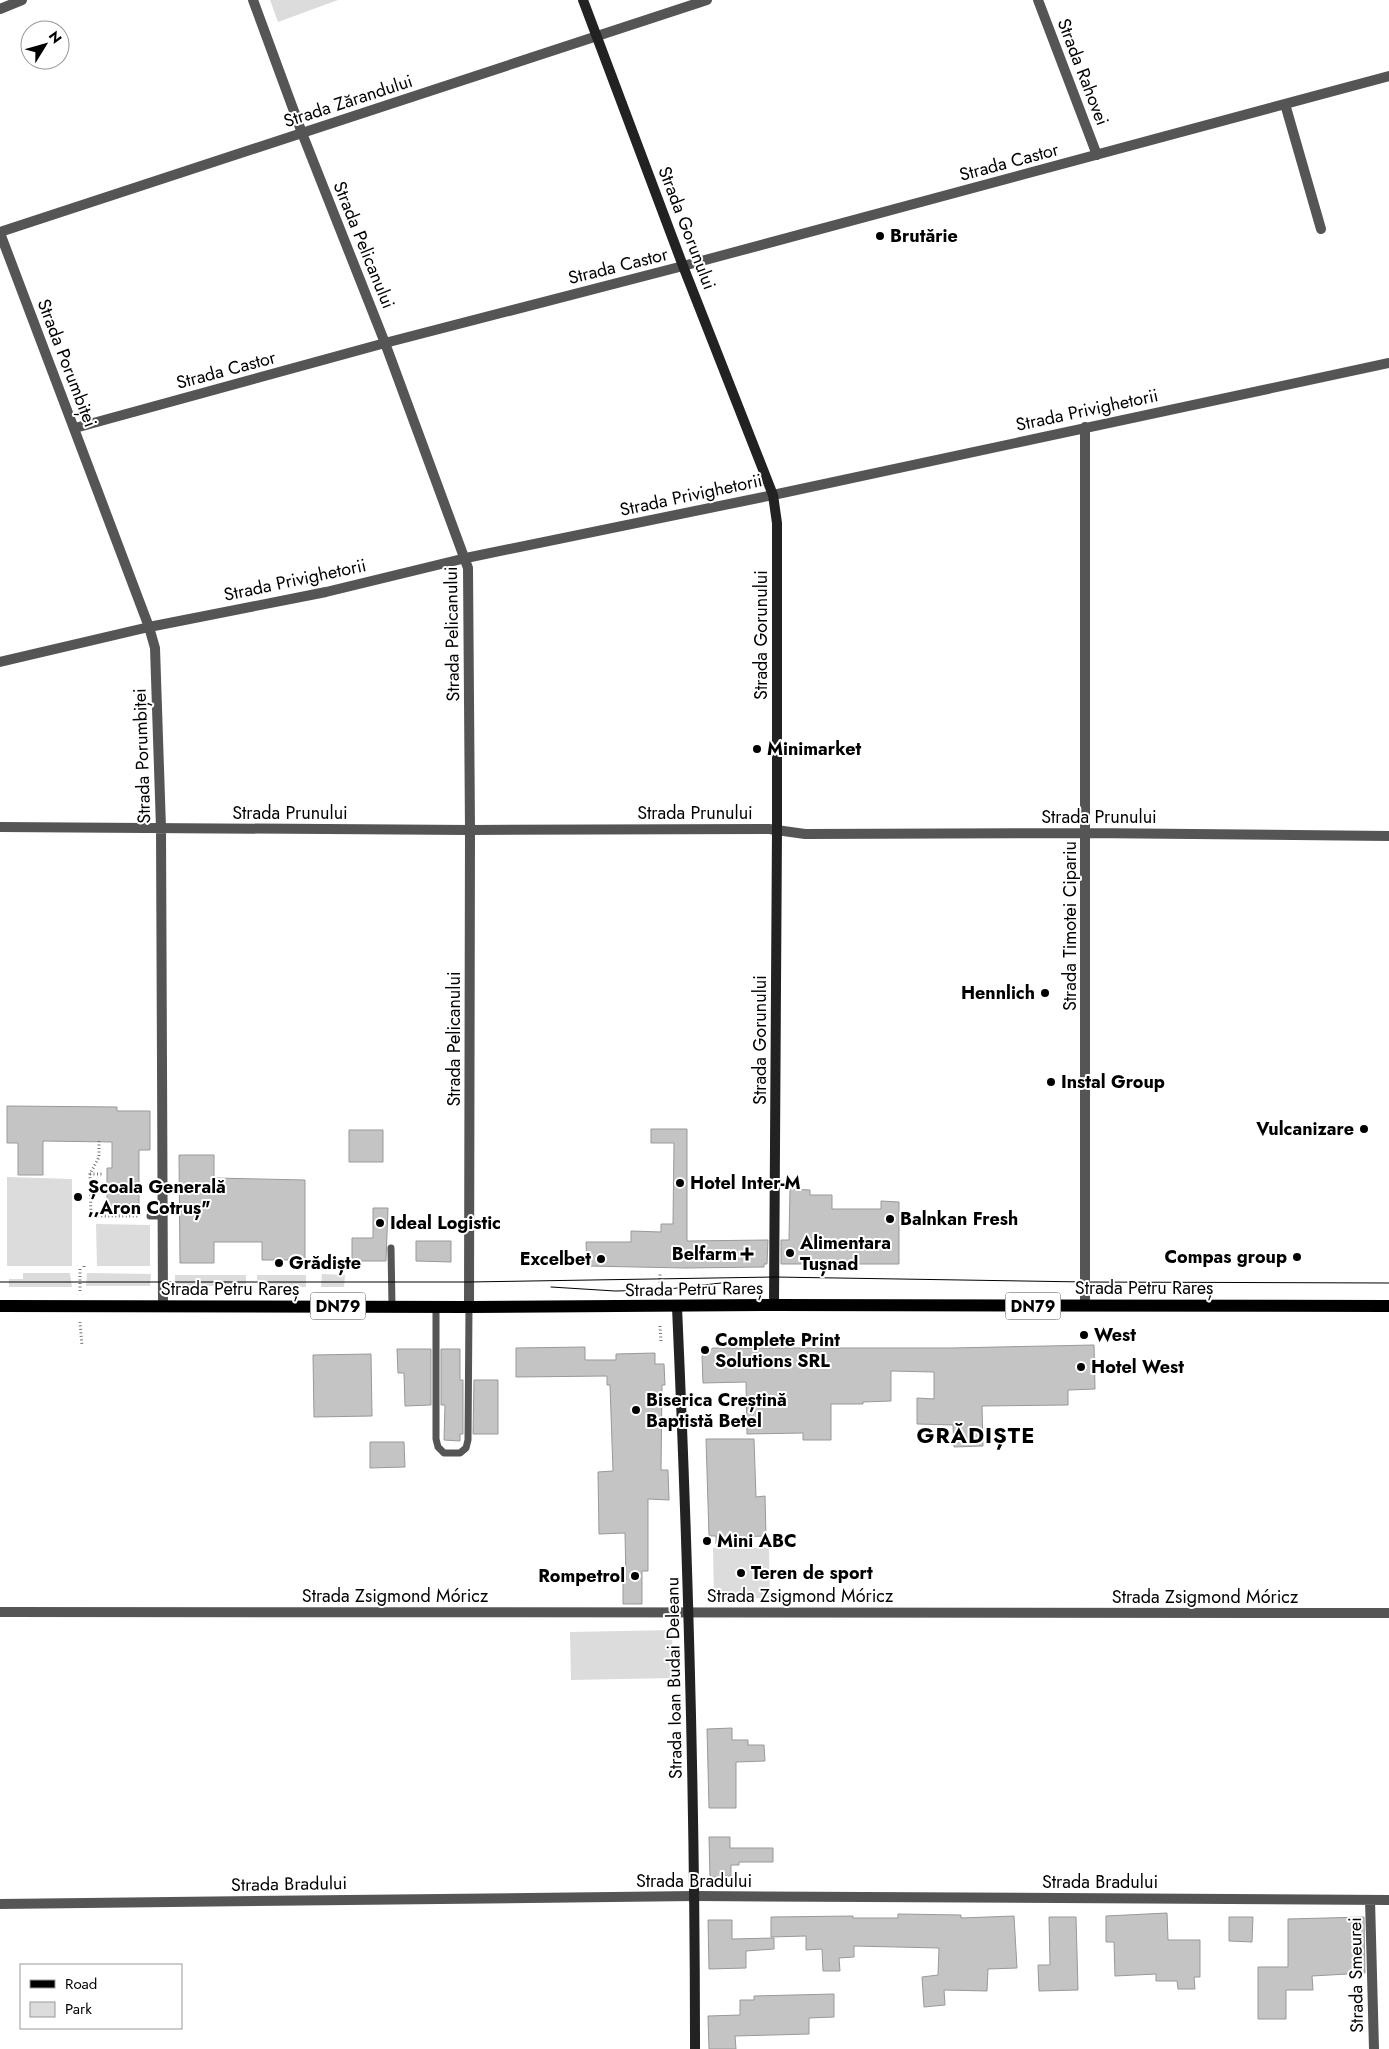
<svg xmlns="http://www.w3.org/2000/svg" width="1389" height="2049" viewBox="0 0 1389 2049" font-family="Jost,sans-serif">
	<rect width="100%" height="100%" fill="#fff"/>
	<!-- green -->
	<path fill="#dcdcdc" d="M270,0H338L278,22Z
		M7,1177L72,1179V1266H7Z
		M96,1224L150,1225V1266H97Z
		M23,1273H70L72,1287H9V1279H23Z
		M87,1273L151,1274L150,1286H86Z
		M322,1274L345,1275L344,1287H321Z
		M175,1275H246V1286H175Z
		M257,1275H306V1287L257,1286Z
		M713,1548H769L770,1598L714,1599Z
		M672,1630L673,1678L571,1680L570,1632Z"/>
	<!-- building -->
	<path fill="#c4c4c4" stroke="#999" d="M7,1106L117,1107V1111H150V1150H139V1211H107V1168H112V1142L43,1141V1175H18V1143H7Z
		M651,1129H687V1241L768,1240L767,1264H764V1267L686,1268L587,1266L586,1242H631V1231L661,1232V1224H673L674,1143H651Z
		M349,1130H383V1162H349Z
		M179,1155H214V1178L305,1180V1260H262V1242H214V1263H180Z
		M790,1189L810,1190V1195H832V1209H881V1201L899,1202V1264H781V1240H789Z
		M373,1208H388L386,1261H352V1238H373Z
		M416,1241H451V1262L416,1261Z
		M1094,1345L1095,1389L1068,1390V1405L982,1406L983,1446L954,1447L953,1425L917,1424V1398L934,1399V1372L891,1371V1401L863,1402V1404H831V1440H803V1433L747,1434L746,1382L703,1383L702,1356L713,1348H952Z
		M585,1347V1360H616V1354L655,1353V1364H664L665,1385H662L661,1470H668L669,1500L648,1499V1571H642V1604H623V1580H626L625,1533L599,1534L598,1472L613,1471L610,1385H607V1376L516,1377V1348Z
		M397,1349H431V1405L405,1406L404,1373H398Z
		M441,1349H460V1380H463V1434H460V1441L444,1440L445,1405H441Z
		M371,1354L372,1416L314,1417L313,1355Z
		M474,1380H498V1434H473Z
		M706,1439H754L756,1497L765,1496L766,1536L729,1537V1543L716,1544V1536H709Z
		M370,1442H404L405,1467L370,1468Z
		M732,1728V1740H748V1745H764L765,1761L736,1762V1808H709L707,1729Z
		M709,1837H730V1848H773V1862H739V1865H731V1876L710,1877Z
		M1167,1913L1168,1940H1200V1977H1194L1195,1989H1178L1177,1981H1156V1974L1115,1976L1114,1942H1106V1916Z
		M898,1914L961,1915V1918L1014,1916L1017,1968L988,1969L987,1991L944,1990L945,2005L924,2007L922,1977L938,1975L939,1948L854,1946V1957L839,1958L840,1971H823L822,1949L806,1950V1936L771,1937V1917L853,1916V1918H898Z
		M1049,1917H1076L1078,1990L1039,1991L1038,1965H1050Z
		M1229,1917H1253L1252,1942L1229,1941Z
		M1364,1917L1365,1973L1312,1976L1313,1990H1286V2019H1258V1967H1288V1919Z
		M708,1920H732V1939L774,1938V1949L746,1951V1968L709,1969Z
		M834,1994V2017L809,2018V2034L735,2036L736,2049H709L708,2016L740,2015V2000H754V1996Z"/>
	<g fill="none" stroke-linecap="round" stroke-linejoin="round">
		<!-- path -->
		<path stroke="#777" stroke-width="3" stroke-dasharray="1 2.5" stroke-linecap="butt" d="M99,1141V1157L90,1174L91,1216H139
			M90,1174H104
			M84,1266V1269
			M80,1269V1291
			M660,1293V1272
			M80,1322L82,1346
			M660,1326L661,1342"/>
		<!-- lane -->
		<path stroke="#555" stroke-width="7" d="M150,1216H163
			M391,1248L392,1306
			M436,1307V1439L438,1447L444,1453H460L466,1448L468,1440L469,1307"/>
		<!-- street -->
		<path stroke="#555" stroke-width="10" d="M253,0L302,133L385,343L468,568L470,830L469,1307
			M1038,0L1097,155
			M0,9L22,0
			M1285,104L1321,229
			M0,232L707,0
			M0,233L149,627L155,648L161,828L163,1306
			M75,428L385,343L683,266L1389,76
			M0,662L149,627L326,592L466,558L773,495L1389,363
			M0,827L470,830L769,829L805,834L1086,833L1389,836
			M1085,1306V427
			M0,1612L1389,1613
			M1370,1900L1374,2049
			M0,1904L695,1896L1389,1900"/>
		<!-- secondary -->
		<path stroke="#222" stroke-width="10" d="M583,0L683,266L773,495L777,523V829L774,1305
			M677,1307C688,1554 695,1801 695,2049"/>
		<!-- primary -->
		<path stroke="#000" stroke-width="12" d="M0,1306L469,1307L774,1305L1389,1306"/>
		<!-- tram -->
		<path stroke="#000" stroke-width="1" d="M0,1282H469L775,1277L1085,1282L1389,1283
			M551,1287L615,1291L660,1290L721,1283"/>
	</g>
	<!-- markers -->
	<g fill="#000" stroke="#fff" stroke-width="2">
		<circle cx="880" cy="236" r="5"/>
		<circle cx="757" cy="749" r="5"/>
		<circle cx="1045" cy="993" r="5"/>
		<circle cx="1051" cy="1082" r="5"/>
		<circle cx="1364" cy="1129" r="5"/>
		<circle cx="680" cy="1183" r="5"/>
		<circle cx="78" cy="1197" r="5"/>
		<circle cx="890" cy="1219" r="5"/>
		<circle cx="380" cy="1223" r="5"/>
		<circle cx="790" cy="1253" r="5"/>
		<path d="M744.5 1246.5h5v5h5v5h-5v5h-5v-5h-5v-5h5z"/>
		<circle cx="1297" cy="1257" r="5"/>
		<circle cx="601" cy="1259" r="5"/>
		<circle cx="279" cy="1263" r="5"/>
		<circle cx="1084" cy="1335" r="5"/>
		<circle cx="705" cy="1350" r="5"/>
		<circle cx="1081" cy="1367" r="5"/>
		<circle cx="636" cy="1410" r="5"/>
		<circle cx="707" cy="1541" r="5"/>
		<circle cx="741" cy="1573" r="5"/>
		<circle cx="635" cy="1576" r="5"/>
	</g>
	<g text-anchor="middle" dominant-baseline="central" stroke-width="4" stroke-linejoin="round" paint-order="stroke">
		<!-- shield labels -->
		<g fill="#fff" stroke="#4c4c4c" stroke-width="1">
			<rect x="310.5" y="1292.5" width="55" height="27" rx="4"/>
			<rect x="1005.5" y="1292.5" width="55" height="27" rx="4"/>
		</g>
		<g font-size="16" font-weight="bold" fill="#000">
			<text x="338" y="1306">DN79</text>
			<text x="1033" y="1306">DN79</text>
		</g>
		<!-- street labels -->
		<g font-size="18" fill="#000" stroke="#fff">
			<text transform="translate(1083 72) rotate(69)">Strada Rahovei</text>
			<text transform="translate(348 101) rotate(-18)">Strada Zărandului</text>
			<text transform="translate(1009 162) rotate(-15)">Strada Castor</text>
			<text transform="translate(687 228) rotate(69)">Strada Gorunului</text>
			<text transform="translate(364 245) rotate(68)">Strada Pelicanului</text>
			<text transform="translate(618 266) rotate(-14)">Strada Castor</text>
			<text transform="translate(67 363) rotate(69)">Strada Porumbiței</text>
			<text transform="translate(226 370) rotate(-15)">Strada Castor</text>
			<text transform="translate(1087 410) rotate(-12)">Strada Privighetorii</text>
			<text transform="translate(691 495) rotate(-12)">Strada Privighetorii</text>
			<text transform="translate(295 580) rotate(-12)">Strada Privighetorii</text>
			<text transform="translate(452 634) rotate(-91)">Strada Pelicanului</text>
			<text transform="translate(761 635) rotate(-90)">Strada Gorunului</text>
			<text transform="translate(142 756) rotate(-92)">Strada Porumbiței</text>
			<text x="290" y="813">Strada Prunului</text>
			<text x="695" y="813">Strada Prunului</text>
			<text x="1099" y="817">Strada Prunului</text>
			<text transform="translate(1070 926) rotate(-90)">Strada Timotei Cipariu</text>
			<text transform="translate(454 1039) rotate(-90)">Strada Pelicanului</text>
			<text transform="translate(760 1040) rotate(-90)">Strada Gorunului</text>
			<text x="1144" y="1288">Strada Petru Rareș</text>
			<text x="230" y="1289">Strada Petru Rareș</text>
			<text transform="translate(694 1289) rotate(-1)">Strada Petru Rareș</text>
			<text x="395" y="1596">Strada Zsigmond Móricz</text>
			<text x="800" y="1596">Strada Zsigmond Móricz</text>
			<text x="1205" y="1597">Strada Zsigmond Móricz</text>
			<text transform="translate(674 1678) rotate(-91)">Strada Ioan Budai Deleanu</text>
			<text x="694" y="1881">Strada Bradului</text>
			<text x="1100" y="1882">Strada Bradului</text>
			<text transform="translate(289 1884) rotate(-1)">Strada Bradului</text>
			<text transform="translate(1356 1975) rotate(-91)">Strada Smeurei</text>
		</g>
		<!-- poi labels -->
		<g font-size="18" font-weight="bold" fill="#000" stroke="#fff" text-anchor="start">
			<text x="890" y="236">Brutărie</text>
			<text x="767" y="749">Minimarket</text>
			<text x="1035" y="993" text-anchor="end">Hennlich</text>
			<text x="1061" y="1082">Instal Group</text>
			<text x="1354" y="1129" text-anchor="end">Vulcanizare</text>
			<text x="690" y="1183">Hotel Inter-M</text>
			<text x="88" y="1187">Școala Generală<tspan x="88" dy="21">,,Aron Cotruș"</tspan></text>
			<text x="900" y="1219">Balnkan Fresh</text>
			<text x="390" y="1223">Ideal Logistic</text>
			<text x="800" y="1243">Alimentara<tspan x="800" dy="21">Tușnad</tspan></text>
			<text x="737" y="1254" text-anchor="end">Belfarm</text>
			<text x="1287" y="1257" text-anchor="end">Compas group</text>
			<text x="591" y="1259" text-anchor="end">Excelbet</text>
			<text x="289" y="1263">Grădiște</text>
			<text x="1094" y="1335">West</text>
			<text x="715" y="1340">Complete Print<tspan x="715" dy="21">Solutions SRL</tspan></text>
			<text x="1091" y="1367">Hotel West</text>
			<text x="646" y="1400">Biserica Creștină<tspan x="646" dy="21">Baptistă Betel</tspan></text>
			<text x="717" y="1541">Mini ABC</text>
			<text x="751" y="1573">Teren de sport</text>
			<text x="625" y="1576" text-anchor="end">Rompetrol</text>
		</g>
		<!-- district labels -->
		<g font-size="22" font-weight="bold" letter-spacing="1" fill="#000" stroke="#fff">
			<text x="976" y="1435">GRĂDIȘTE</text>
		</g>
	</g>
	<!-- legend -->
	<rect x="20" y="1964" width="162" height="65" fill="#ffffff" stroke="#999999"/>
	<rect x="30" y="1980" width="25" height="8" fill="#000000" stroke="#999999"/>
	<text x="65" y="1989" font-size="15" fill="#000000">Road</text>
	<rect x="30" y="2002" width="25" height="15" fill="#dcdcdc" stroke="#999999"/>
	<text x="65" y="2014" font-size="15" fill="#000000">Park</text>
	<!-- north arrow -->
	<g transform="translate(45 45) rotate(53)"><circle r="24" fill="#ffffff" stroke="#999999"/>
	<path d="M0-4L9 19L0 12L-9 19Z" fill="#000000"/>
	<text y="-8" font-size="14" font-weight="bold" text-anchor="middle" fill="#000000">N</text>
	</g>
</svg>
